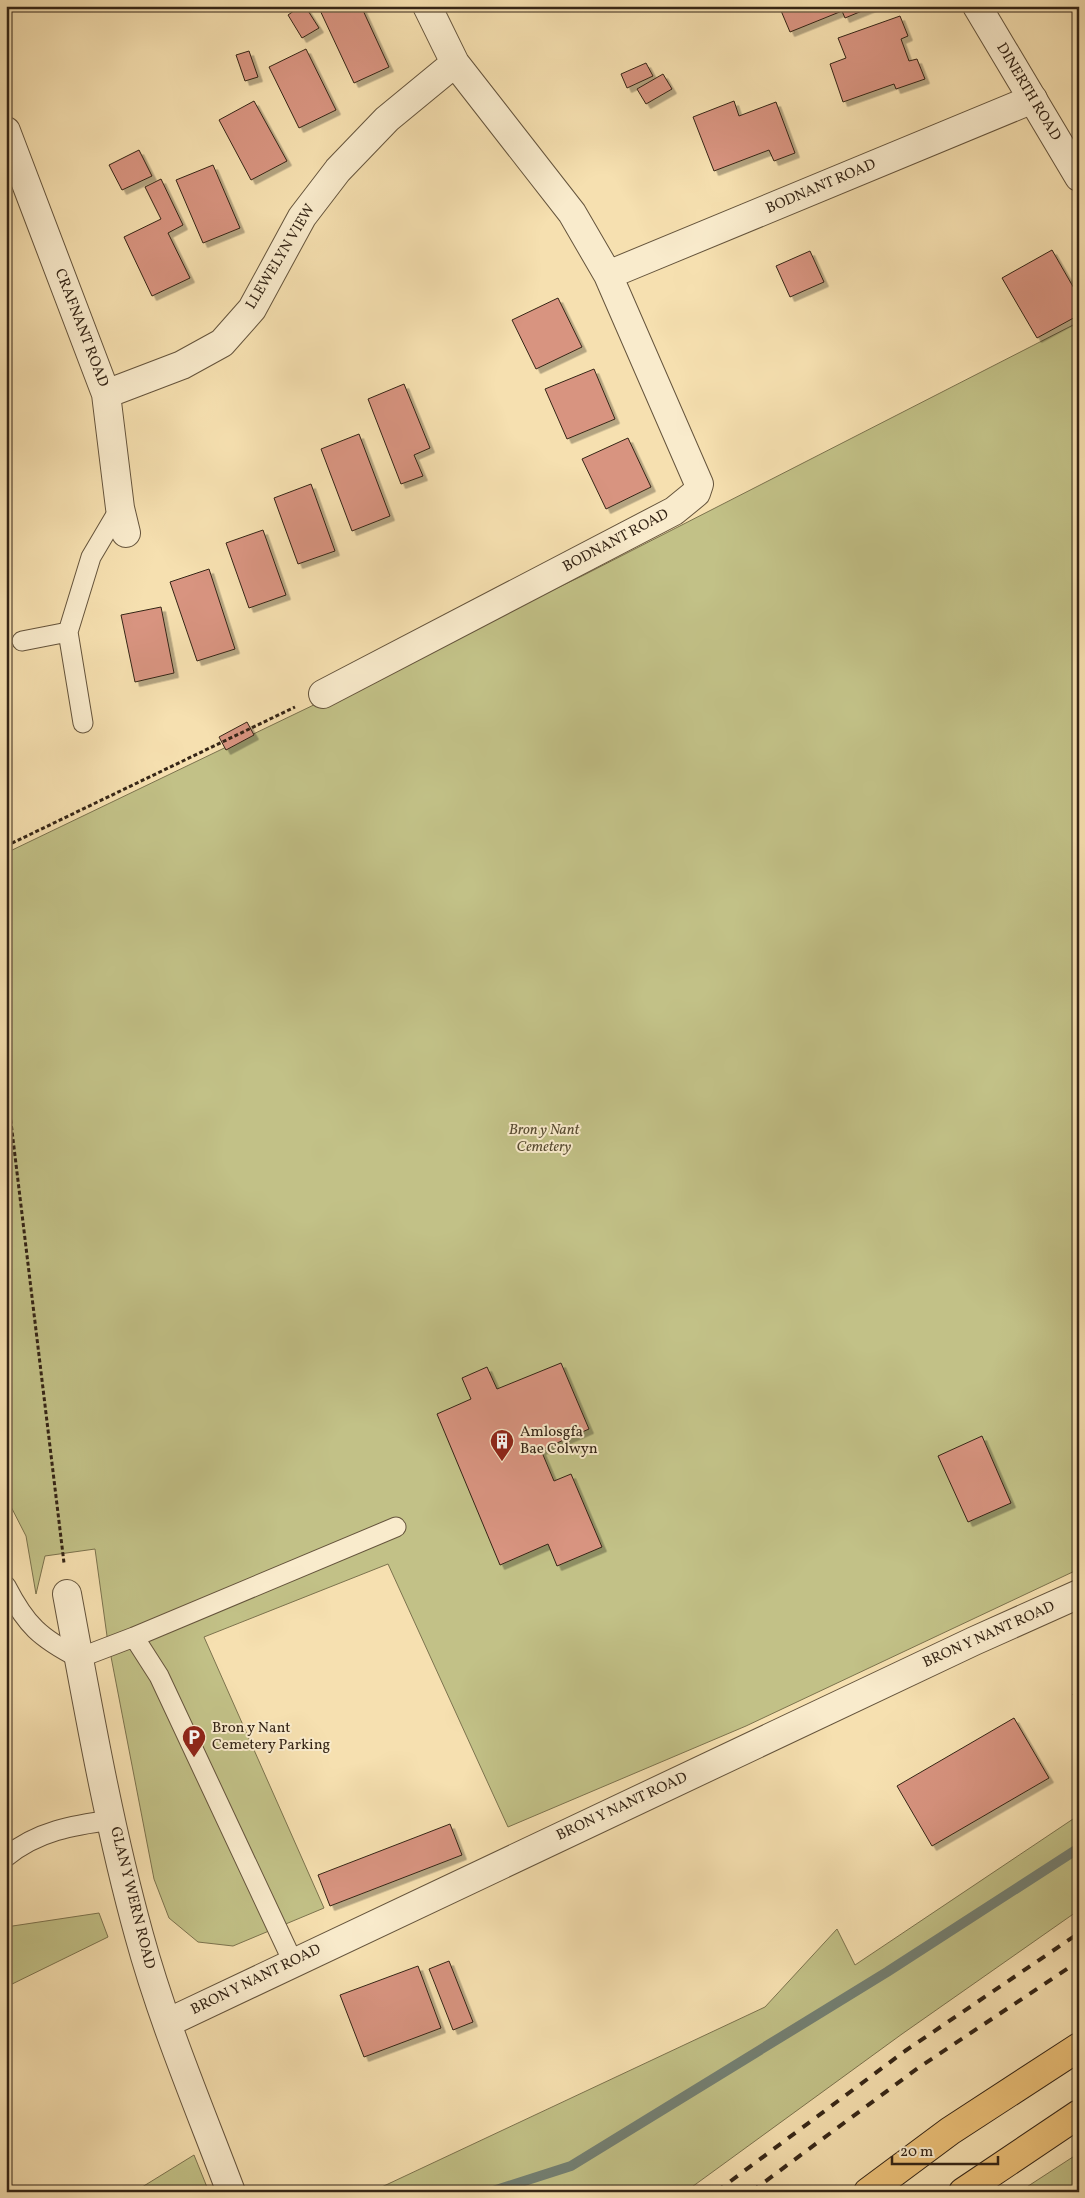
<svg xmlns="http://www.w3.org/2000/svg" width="1085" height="2198" viewBox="0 0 1085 2198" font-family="Vollkorn,serif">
	<defs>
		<filter id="shadow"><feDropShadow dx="4.5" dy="4.5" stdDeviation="0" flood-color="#0004"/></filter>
	</defs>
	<rect width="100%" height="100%" fill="#f6e0b0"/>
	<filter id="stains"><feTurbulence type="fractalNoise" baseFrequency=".004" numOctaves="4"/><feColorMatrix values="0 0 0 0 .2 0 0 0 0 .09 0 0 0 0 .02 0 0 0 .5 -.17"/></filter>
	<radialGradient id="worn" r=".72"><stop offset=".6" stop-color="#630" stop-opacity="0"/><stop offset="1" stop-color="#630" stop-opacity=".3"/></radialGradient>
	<!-- green -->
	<path fill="#c2c187" stroke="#7c734e" d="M1079,322V1569L746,1726L508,1827L388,1564L204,1637L324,1908L233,1946L198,1942L169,1918L154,1879L107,1636L95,1549L45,1556L36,1594L26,1536L6,1497V853L584,575Z
		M1079,1815V1910L902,2034L685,2192H371L765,2007L837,1929L855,1965Z
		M99,1913L108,1937L6,1987V1927Z
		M1079,2153V2192H1019Z
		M194,2155L209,2192H134Z"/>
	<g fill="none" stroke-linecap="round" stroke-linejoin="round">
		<!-- stream -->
		<path stroke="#748073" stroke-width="10" d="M490,2192L571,2166L887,1972L1079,1848"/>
	</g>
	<!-- building -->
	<path fill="#d89480" stroke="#352516" filter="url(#shadow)" d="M301,6H305L319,28L302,38L288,15Z
		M318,6H361L389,67L354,83Z
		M779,6H874L845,18L842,11L790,32Z
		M900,16L908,36L901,39L909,61L917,59L925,79L896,89L894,84L843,102L830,64L846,58L838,38Z
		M306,49L336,110L299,128L269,67Z
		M249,51L258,77L245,81L236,55Z
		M646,63L653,76L627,88L621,74Z
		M663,74L672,89L646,104L637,89Z
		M254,101L287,161L251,180L219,120Z
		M734,101L739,116L776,102L795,153L774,161L769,150L714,171L693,117Z
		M139,150L152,176L122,190L109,165Z
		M213,165L240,228L203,243L176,180Z
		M161,179L183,225L168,233L190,278L152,296L124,237L161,219L145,187Z
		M1052,250L1079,297V315L1037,338L1002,278Z
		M810,251L824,282L790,297L776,266Z
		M558,298L582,347L536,369L512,320Z
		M594,369L615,419L567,439L545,389Z
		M404,384L430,448L414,455L423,476L401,484L368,399Z
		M359,434L390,516L352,531L321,449Z
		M628,438L651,487L606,509L582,459Z
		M311,484L335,551L298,564L274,498Z
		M263,530L286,595L249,608L226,543Z
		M209,569L235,649L197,661L170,582Z
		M161,607L174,673L135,682L121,615Z
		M247,722L254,735L226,750L219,737Z
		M561,1363L589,1429L541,1450L554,1481L571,1474L602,1547L557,1566L548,1544L500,1565L437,1414L471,1399L462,1378L487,1367L497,1389Z
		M982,1436L1011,1503L968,1522L938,1456Z
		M1079,1691V1707L1073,1694Z
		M1014,1718L1049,1778L932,1846L897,1786Z
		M450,1824L462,1855L330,1906L318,1875Z
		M449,1961L473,2022L453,2030L429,1969Z
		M418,1966L441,2028L364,2057L340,1995Z"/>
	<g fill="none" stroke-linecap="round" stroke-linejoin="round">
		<!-- service casing -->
		<g stroke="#65543c" stroke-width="21">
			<path id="service" d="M68,632L83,723
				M22,641L68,632L91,557L120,508
				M6,1586C26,1625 40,1638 79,1658L134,1637L159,1676L293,1962
				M134,1637L396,1527
				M6,1857C37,1831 74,1825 112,1820"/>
		</g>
		<!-- minor casing -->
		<g stroke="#65543c" stroke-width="30">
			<path id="minor" d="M6,131L106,394L120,508L126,533
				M608,275L1033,99
				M106,394L182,365L222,343L252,309L302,217L338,170L387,119L455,63
				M323,694L674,511L696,493L699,484L608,275L572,213L455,63L427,6
				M67,1594C88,1707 108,1823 139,1935C163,2023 199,2107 231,2192
				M167,2023L974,1641L1079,1594"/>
		</g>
		<!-- tertiary casing -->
		<g stroke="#65543c" stroke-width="30">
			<path id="tertiary" d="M977,6L1079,177"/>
		</g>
		<!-- trunk casing -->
		<g stroke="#352516" stroke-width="30">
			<path id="trunk" d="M868,2192L950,2131L1079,2047
				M963,2192L1079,2114"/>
		</g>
		<!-- path -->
		<path stroke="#352516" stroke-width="3" stroke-dasharray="4 2.5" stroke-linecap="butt" d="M6,846L295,707
			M6,1081L64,1563"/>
		<!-- service -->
		<use href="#service" stroke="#f9ebcc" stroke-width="19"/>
		<!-- minor -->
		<use href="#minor" stroke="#f9ebcc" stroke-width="28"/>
		<!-- tertiary -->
		<use href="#tertiary" stroke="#f9ebcc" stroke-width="28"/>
		<!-- trunk -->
		<use href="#trunk" stroke="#ebc078" stroke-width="28"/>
		<!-- rail -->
		<path stroke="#352516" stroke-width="4" stroke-dasharray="9 9" stroke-linecap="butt" d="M716,2192L905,2051L1079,1933
			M751,2192L918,2068L1079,1961"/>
	</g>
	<!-- icons -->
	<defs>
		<g id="building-pin" transform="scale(1.25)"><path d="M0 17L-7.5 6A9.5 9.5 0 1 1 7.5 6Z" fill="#8f2418" stroke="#f9ebcc"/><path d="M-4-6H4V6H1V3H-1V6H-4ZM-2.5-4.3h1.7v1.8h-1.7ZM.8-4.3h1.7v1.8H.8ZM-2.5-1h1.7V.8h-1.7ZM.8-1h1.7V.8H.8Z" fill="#fff"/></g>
		<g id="parking-pin" transform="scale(1.25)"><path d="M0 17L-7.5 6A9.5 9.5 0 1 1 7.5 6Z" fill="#8f2418" stroke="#f9ebcc"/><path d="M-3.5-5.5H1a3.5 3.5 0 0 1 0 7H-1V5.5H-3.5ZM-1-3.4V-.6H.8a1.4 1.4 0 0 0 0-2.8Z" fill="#fff"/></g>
	</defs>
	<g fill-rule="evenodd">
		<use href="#building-pin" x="502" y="1441"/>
		<use href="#parking-pin" x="194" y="1737"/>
	</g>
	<g text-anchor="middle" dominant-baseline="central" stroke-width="4" stroke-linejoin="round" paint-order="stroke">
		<!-- street labels -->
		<g font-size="15" fill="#352516" stroke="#f9ebcc">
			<text transform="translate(1028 92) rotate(59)">DINERTH ROAD</text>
			<text transform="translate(821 187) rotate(-23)">BODNANT ROAD</text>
			<text transform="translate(281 257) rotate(-59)">LLEWELYN VIEW</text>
			<text transform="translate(81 328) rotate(69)">CRAFNANT ROAD</text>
			<text transform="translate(616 541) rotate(-28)">BODNANT ROAD</text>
			<text transform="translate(989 1635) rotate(-24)">BRON Y NANT ROAD</text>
			<text transform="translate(622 1807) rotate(-25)">BRON Y NANT ROAD</text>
			<text transform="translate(132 1898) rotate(76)">GLAN Y WERN ROAD</text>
			<text transform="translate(256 1980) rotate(-26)">BRON Y NANT ROAD</text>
		</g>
		<!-- park labels -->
		<g font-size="15" font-style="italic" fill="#584c32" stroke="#f9ebcc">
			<text x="544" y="1130">Bron y Nant<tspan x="544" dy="17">Cemetery</tspan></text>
		</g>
		<!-- poi labels -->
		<g font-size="15" fill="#352516" stroke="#f9ebcc" text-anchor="start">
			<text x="520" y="1432">Amlosgfa<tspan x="520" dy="17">Bae Colwyn</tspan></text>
			<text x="212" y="1728">Bron y Nant<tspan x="212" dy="17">Cemetery Parking</tspan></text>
		</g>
	</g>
	<!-- margin -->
	<rect width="1085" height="2198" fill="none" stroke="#f6e0b0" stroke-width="25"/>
	<rect x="8" y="8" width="1070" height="2183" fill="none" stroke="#352516" stroke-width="2.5"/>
	<rect x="12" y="12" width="1060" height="2173" fill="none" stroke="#352516"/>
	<!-- scale -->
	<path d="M892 2156v8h106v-8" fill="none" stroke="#352516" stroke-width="2.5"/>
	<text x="900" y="2156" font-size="15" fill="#352516" stroke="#f9ebcc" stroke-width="4" paint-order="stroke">20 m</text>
	<rect width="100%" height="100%" filter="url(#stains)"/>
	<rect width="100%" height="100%" fill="url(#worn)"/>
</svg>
